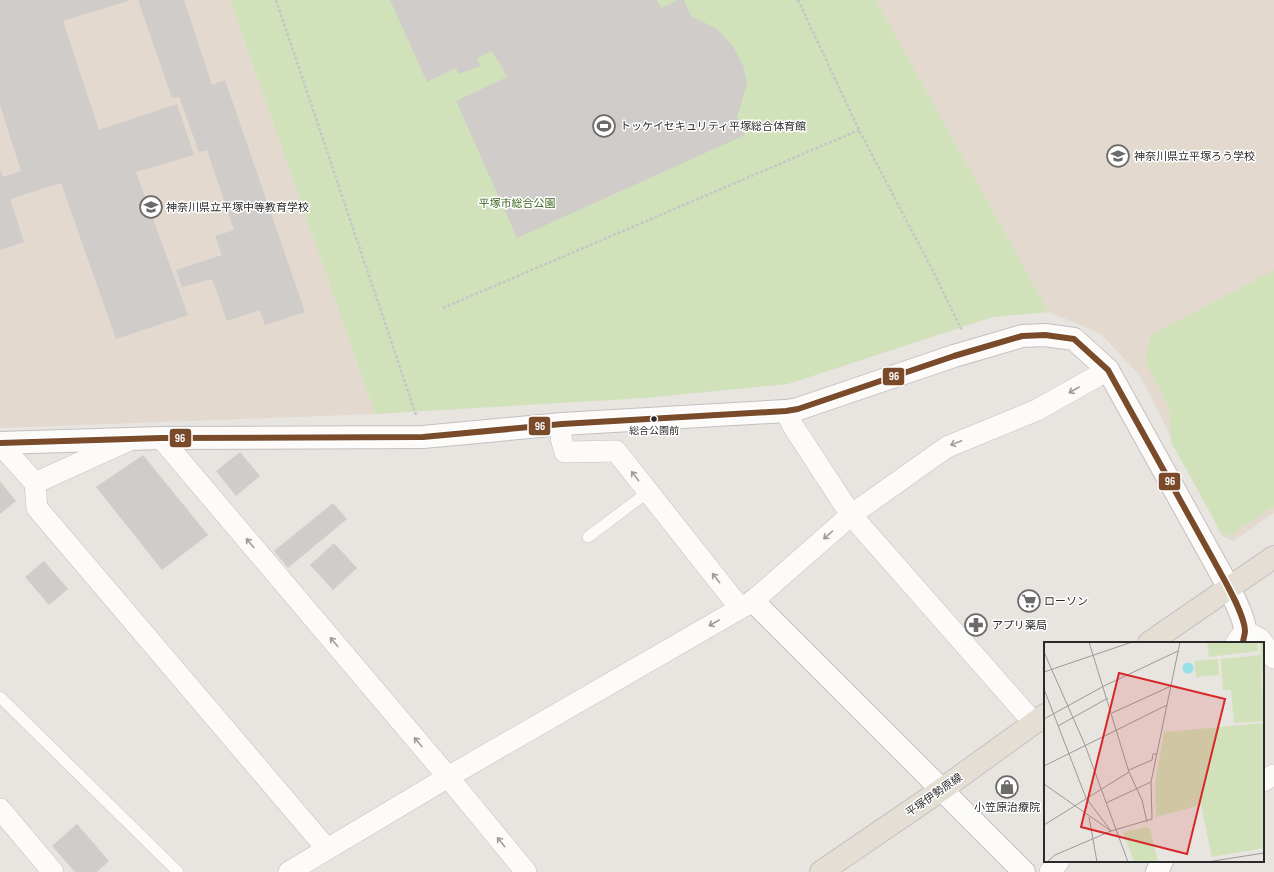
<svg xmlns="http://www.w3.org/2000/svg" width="1274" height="872" viewBox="0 0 1274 872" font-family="'Sofia Sans Condensed','Noto Sans JP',sans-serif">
	<rect width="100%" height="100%" fill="#e8e4e0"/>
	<!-- education -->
	<path fill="#e3d9cf" d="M0,0H230L375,414L0,428Z
		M876,0H1274V513L1233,541L1222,536L1140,376L1101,334L1049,312Z"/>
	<!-- green -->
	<path fill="#d1e2ba" d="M230,0H876L1049,312L993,317L788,384L645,398L375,414Z
		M1274,270V506L1231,535L1222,534L1171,442L1169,407L1145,361L1151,335Z"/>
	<!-- building -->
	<path fill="#cfccca" d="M0,0H131L63,21L99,130L177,104L194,155L136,172L188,315L116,339L61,183L10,199L24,242L0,250V170L3,177L21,171L0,105Z
		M138,0H184L212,85L225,80L305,312L265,325L260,310L227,321L212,279L182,287L176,270L222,255L215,236L234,230L207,150L199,152L179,97L172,98Z
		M390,0H657L661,8L678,0H684L691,16L717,29L733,46L743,65L747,84L737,117L745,135L517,238L456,101L507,77L499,61L498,62L492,51L477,58L480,66L458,74L456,68L427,82Z
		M240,452L260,476L236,496L216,471Z
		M143,455L208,535L162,570L96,487Z
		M0,481L16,501L0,514Z
		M333,503L347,519L288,568L274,551Z
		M334,543L357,568L333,590L310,565Z
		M44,561L68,589L49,605L25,577Z
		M77,824L109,861L97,872H75L52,846Z"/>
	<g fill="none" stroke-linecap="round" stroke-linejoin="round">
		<!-- lane casing -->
		<g stroke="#c2c1c1" stroke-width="12">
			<path id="lane" d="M588,537L648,492
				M0,697L178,872"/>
		</g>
		<!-- street casing -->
		<g stroke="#c2c1c1" stroke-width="22">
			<path id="street" d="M786,411L793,426L851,515L1034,723
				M562,424L561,438L565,452L616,451L740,608
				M161,438L448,777L526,872
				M0,444L35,483L37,508L327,849
				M35,483L132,439
				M1236,643L1245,631L1260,639L1274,658
				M1263,781L1274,775
				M0,809L53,872
				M289,872L448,777L753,601L851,515L947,447L1037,410L1108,370
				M1050,872L1059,861"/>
		</g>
		<!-- secondary casing -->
		<g stroke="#c2c1c1" stroke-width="24">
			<path id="secondary" d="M0,443L161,438L423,437L562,424L786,411L798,409L954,356L1022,336L1045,335L1074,339L1108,370L1214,561C1222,576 1245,614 1245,631C1245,635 1243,639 1243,643
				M753,601L1024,872
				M1157,872L1162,861"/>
		</g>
		<!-- primary casing -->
		<g stroke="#c4c3c1" stroke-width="24">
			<path id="primary" d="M1149,643L1274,557
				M821,872L941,790L1045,715"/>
		</g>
		<!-- path -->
		<path stroke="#c6c6c5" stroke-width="2.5" stroke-dasharray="3 2" stroke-linecap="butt" d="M276,0L416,415
			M798,0L859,130L934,273L962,331
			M443,308L859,130"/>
		<!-- lane -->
		<use href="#lane" stroke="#fcfbfa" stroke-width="11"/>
		<!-- street -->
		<use href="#street" stroke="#fcfbfa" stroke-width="21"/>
		<!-- secondary -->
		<use href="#secondary" stroke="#fcfbfa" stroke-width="22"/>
		<!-- primary -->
		<use href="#primary" stroke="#e5ded4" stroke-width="22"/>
		<!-- bus-1 casing -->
		<g stroke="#fff" stroke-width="9">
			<path id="bus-1" d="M0,443L161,438L423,437L562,424L786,411L798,409L954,356L1022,336L1045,335L1074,339L1108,370L1214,561C1222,576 1245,614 1245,631C1245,635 1243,639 1243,643"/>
		</g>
		<!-- bus-1 -->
		<use href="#bus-1" stroke="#7a4b2a" stroke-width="6"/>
	</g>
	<!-- one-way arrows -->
	<defs><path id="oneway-shaft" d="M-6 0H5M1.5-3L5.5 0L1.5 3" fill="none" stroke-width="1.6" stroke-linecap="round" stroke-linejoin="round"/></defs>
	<g stroke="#9e9d9c">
		<use href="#oneway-shaft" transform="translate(1074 390) rotate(150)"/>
		<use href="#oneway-shaft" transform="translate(956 443) rotate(158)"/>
		<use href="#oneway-shaft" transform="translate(635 476) rotate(-128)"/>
		<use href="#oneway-shaft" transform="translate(828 535) rotate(139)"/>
		<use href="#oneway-shaft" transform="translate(250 543) rotate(-130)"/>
		<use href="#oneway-shaft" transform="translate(716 578) rotate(-128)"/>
		<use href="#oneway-shaft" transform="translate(714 623) rotate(150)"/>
		<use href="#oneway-shaft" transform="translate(334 642) rotate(-130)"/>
		<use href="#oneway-shaft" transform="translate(418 742) rotate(-130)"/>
		<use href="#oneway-shaft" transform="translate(501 842) rotate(-129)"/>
	</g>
	<!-- icons -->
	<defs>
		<g id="stadium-ring" transform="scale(1.15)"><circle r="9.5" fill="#fff" stroke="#6c6b6a" stroke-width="1.5"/><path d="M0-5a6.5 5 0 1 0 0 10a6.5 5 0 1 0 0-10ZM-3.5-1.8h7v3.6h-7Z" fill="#6c6b6a"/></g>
		<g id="school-ring" transform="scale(1.15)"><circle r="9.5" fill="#fff" stroke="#6c6b6a" stroke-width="1.5"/><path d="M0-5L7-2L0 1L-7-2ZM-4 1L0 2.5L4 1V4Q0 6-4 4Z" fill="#6c6b6a"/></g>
		<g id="supermarket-ring" transform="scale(1.15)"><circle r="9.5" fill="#fff" stroke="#6c6b6a" stroke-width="1.5"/><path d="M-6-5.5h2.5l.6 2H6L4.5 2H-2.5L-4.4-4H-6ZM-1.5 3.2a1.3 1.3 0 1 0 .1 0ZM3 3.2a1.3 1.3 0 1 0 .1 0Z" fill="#6c6b6a"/></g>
		<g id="pharmacy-ring" transform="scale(1.15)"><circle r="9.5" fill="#fff" stroke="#6c6b6a" stroke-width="1.5"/><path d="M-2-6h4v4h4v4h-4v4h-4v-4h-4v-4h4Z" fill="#6c6b6a"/></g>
		<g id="shop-ring" transform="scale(1.15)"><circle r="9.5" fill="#fff" stroke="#6c6b6a" stroke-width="1.5"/><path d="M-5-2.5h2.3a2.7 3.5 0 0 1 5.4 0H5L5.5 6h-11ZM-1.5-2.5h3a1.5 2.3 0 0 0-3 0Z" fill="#6c6b6a"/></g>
	</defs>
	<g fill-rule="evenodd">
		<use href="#stadium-ring" x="604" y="126"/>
		<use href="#school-ring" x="1118" y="156"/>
		<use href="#school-ring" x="151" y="207"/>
		<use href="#supermarket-ring" x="1029" y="601"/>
		<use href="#pharmacy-ring" x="976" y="625"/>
		<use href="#shop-ring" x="1007" y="787"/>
	</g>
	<!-- markers -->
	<circle fill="#2a2a2a" stroke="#fff" stroke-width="1.5" cx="654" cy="419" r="3.5"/>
	<g text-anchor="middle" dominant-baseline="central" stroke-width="3" stroke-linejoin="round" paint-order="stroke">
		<!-- bus labels -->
		<g font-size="10" fill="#2a2a2a" stroke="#fff">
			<text x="654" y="431">総合公園前</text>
		</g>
		<!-- poi labels -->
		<g font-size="11" fill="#2a2a2a" stroke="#fff" text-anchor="start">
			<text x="620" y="126">トッケイセキュリティ平塚総合体育館</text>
			<text x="1134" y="156">神奈川県立平塚ろう学校</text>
			<text x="166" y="207">神奈川県立平塚中等教育学校</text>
			<text x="1044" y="601">ローソン</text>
			<text x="992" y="625">アプリ薬局</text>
			<text x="1007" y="807" text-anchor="middle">小笠原治療院</text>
		</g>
		<!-- park labels -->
		<g font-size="11" fill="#39651c" stroke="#fff">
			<text x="517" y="203">平塚市総合公園</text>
		</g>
		<!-- street labels -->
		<g font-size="11" fill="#2a2a2a" stroke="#fff">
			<text transform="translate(934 795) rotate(-35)">平塚伊勢原線</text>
		</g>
	</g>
	<!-- overview -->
	<g transform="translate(1044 642)">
		<rect width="220" height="220" fill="#e8e4e0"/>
		<path d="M163,0H213L214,9L165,15ZM216,0H220V45L217,22L220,79L190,81L187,48H179L177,17L217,13ZM174,17L175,33L152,35L150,19ZM220,81V206L168,215L157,163L112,175L111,141L120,90ZM103,185L106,187L114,220H90L79,190Z" fill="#d1e2ba"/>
		<path d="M138.5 26a5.5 5.5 0 1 1 11 0a5.5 5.5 0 1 1-11 0Z" fill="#96e1e8"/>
		<path fill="none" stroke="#9c9a97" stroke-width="1" d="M45,0L85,130L98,158L103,180M0,10L41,103L84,220M0,30L88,0M0,47L42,156L67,189L11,213L3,220M68,71L127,44M0,77L60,44L134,9M14,84L64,56M0,124L123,63M85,128L108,118L109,112H113M0,142L67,189L108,177L107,140L136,0M62,161L107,140M45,175L53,220M0,183L85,130M163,220L220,211"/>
		<path fill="#d62828" fill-opacity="0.15" stroke="#d62828" stroke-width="2" d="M75,31L181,57L143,212L37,185Z"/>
		<rect width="220" height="220" fill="none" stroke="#2a2a2a" stroke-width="2"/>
	</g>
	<g stroke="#fff" stroke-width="1.5">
		<rect x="882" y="367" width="23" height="19" rx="4" fill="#7a4b2a"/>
		<rect x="528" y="416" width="23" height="20" rx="4" fill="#7a4b2a"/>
		<rect x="169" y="428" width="23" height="20" rx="4" fill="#7a4b2a"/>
		<rect x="1158" y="472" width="23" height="19" rx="4" fill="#7a4b2a"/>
	</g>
	<g font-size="11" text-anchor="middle" font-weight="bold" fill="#fff">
		<text x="894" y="380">96</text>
		<text x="540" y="430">96</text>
		<text x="180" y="442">96</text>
		<text x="1170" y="485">96</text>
	</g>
</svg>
